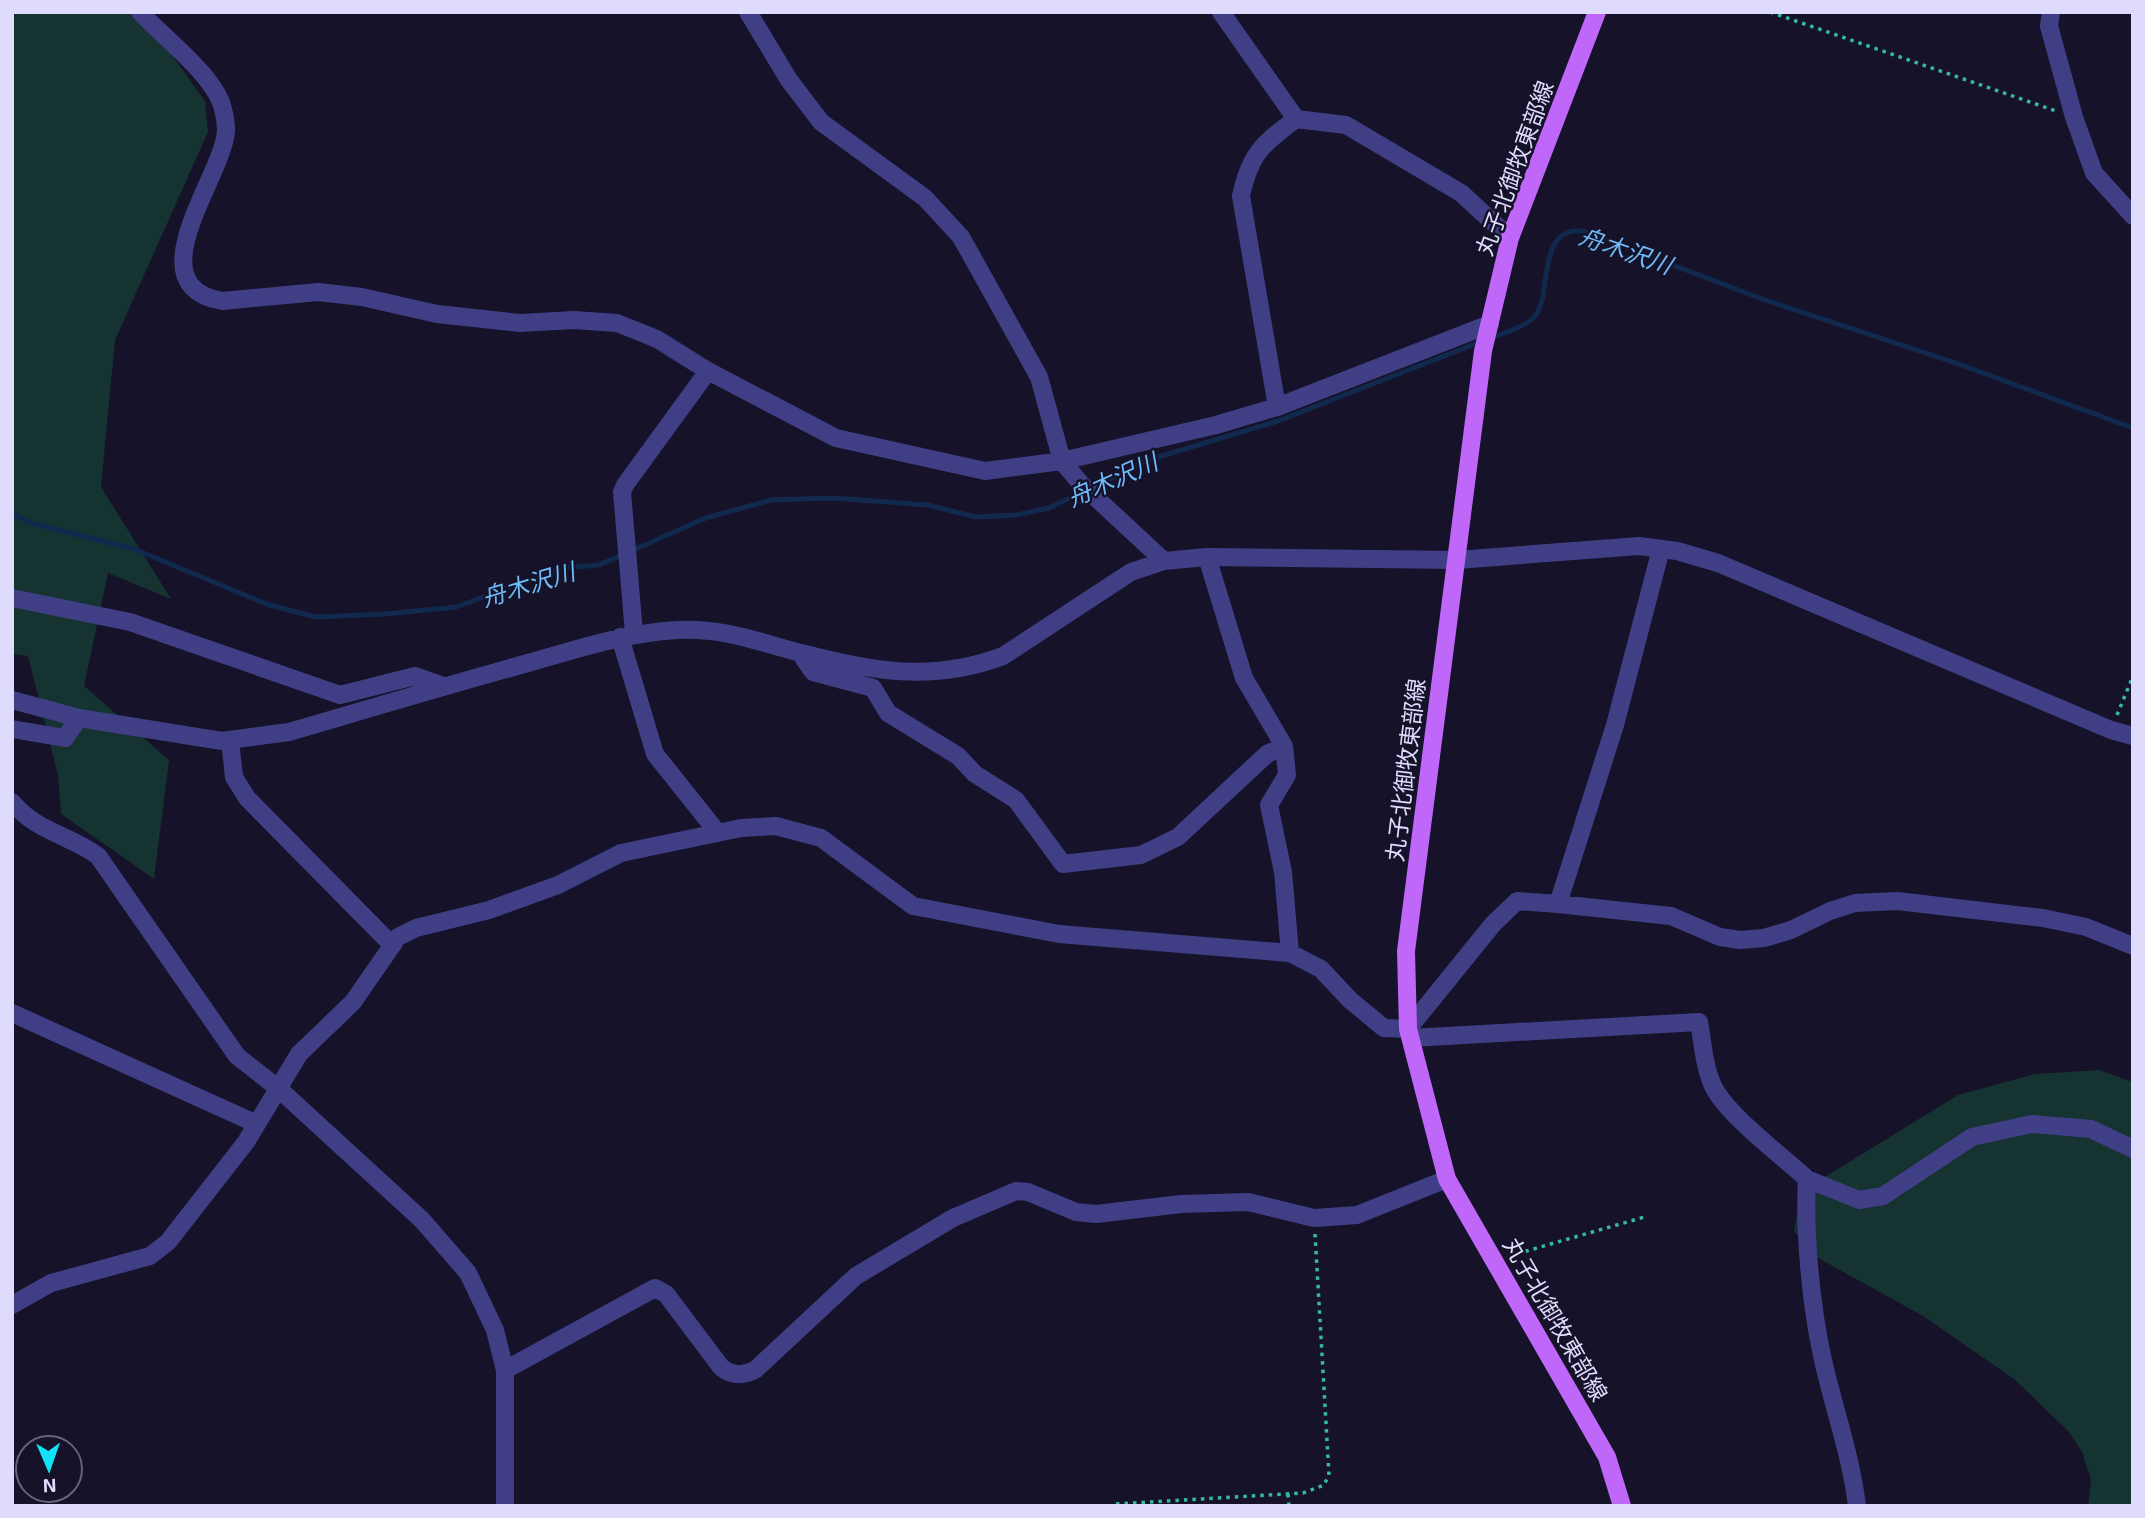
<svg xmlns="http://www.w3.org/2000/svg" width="2145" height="1518" viewBox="0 0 2145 1518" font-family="'Exo 2','Noto Sans JP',sans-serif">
	<rect width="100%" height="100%" fill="#151229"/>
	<!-- green -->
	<path fill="#153331" d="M12,12H141L205,101L208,132L115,340L101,487L171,599L108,573L84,686L169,760L154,879L61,814L58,775L28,656L12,654Z
		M2099,1070L2133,1082V1506H2088L2091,1480L2082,1452L2069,1432L2014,1379L1923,1316L1818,1258L1794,1231L1798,1207L1815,1183L1958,1095L2035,1074Z"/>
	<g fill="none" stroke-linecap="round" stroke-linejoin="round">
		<!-- stream -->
		<path stroke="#11294d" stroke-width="5" d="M1489,339C1503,333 1524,328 1534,317C1554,296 1534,227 1583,231L1765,300L1953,362L2133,428
			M12,513L31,523L134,549L269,605L316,617L385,614L456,607L564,568L599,565L706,518L771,500L834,498L927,505L976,517L1016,515L1049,508L1151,459L1278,421L1480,342"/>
		<!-- path -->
		<path stroke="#36b7ac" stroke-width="3.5" stroke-dasharray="3.5 5" stroke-linecap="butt" d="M1770,12L2056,111
			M2117,715L2133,676
			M1509,1256L1648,1216
			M1288,1494L1289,1506
			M1116,1504L1303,1493L1324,1485L1329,1475L1315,1234"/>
		<!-- minor -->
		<path stroke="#403f86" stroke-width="18" d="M140,12C164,38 216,77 223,109C225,116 226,124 226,131C223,177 134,285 222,301L318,292L362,297L437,314L520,323L574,320L617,323L657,339L708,371L836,438L985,471L1062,461L1216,425L1277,407L1490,324
			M748,12L789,80L821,122L925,198L961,237L1039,377L1062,461L1081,484L1164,561
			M1221,12L1296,119L1346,125L1461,193L1510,238
			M2051,12L2049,26L2074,117L2094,173L2133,216
			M1277,407L1241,196C1250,154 1262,144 1296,119
			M1207,557L1244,678L1284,746L1287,775L1269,805L1283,872L1290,953
			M12,598L130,622L340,695L415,676L443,686
			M634,633L622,492L625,485L708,371
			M620,637L655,754L718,833
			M800,653L813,672L873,688L888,713L958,756L975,774L1016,800L1063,864L1141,855L1178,837L1267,754L1284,746
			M12,700L79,718L222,741L289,732C368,709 448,685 528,663C577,649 625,633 677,630C726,628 755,641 801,653C873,671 931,683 1003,656L1131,572L1164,561L1207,557L1457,560L1639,546L1677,551L1718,563L2111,730L2133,736
			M12,729L65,738L79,718
			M230,740L234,777L247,798L391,944
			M12,802C38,833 68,834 98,856L237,1056L279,1089L422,1220L468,1273L495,1330L505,1370V1506
			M1558,904L1671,916L1720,937L1740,940L1764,938L1791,930L1830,911L1855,903L1897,901L2043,918L2086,927L2133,946
			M12,1013L257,1124
			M1411,1038L1699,1022C1703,1044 1704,1066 1713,1086C1727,1115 1782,1156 1807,1179C1804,1232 1811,1307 1823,1360C1834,1409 1851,1456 1857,1506
			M1807,1179L1859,1200L1883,1196L1972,1137L2032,1124L2091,1129L2133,1149
			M12,1305L51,1283L150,1256L168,1242L246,1142L299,1054L353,1002L398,937L416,928L489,910L558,885L621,853L741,828L776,826L821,838L913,906L1059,934L1290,953L1321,969L1350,1000L1384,1028L1408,1029L1493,924L1517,901L1558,904L1615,725L1661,549
			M505,1370L655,1288L666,1294L721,1367C731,1376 743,1376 755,1370L856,1276L953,1218L1016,1191L1028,1192L1076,1212L1096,1214L1181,1204L1248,1202L1314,1218L1357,1215L1447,1179"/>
		<!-- major -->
		<path stroke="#bf67f9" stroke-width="18" d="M1597,12L1510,238L1483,351L1406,951L1408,1029L1447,1179L1607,1457L1622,1506"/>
	</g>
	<g text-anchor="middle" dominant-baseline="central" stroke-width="5" stroke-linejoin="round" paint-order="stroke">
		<!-- street labels -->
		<g font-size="23" fill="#dedbfd" stroke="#151229">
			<text transform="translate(1514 168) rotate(-70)">丸子北御牧東部線</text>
			<text transform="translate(1405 770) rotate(-83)">丸子北御牧東部線</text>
			<text transform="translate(1556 1319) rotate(60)">丸子北御牧東部線</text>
		</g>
		<!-- water labels -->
		<g font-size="24" font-style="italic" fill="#6ebbf9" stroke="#151229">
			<text transform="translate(1626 250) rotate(19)">舟木沢川</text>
			<text transform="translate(1112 479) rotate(-24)">舟木沢川</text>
			<text transform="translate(528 584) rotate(-17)">舟木沢川</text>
		</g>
	</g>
	<!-- border -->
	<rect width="2145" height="1518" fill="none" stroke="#dedbfd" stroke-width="28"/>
	<!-- north arrow -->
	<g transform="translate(49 1469) rotate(178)"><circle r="33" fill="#151229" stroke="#65627e" stroke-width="2"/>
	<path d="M0-5L12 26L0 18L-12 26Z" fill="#10e3f5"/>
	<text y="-10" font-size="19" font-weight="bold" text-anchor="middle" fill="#dedbfd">N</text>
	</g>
</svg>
